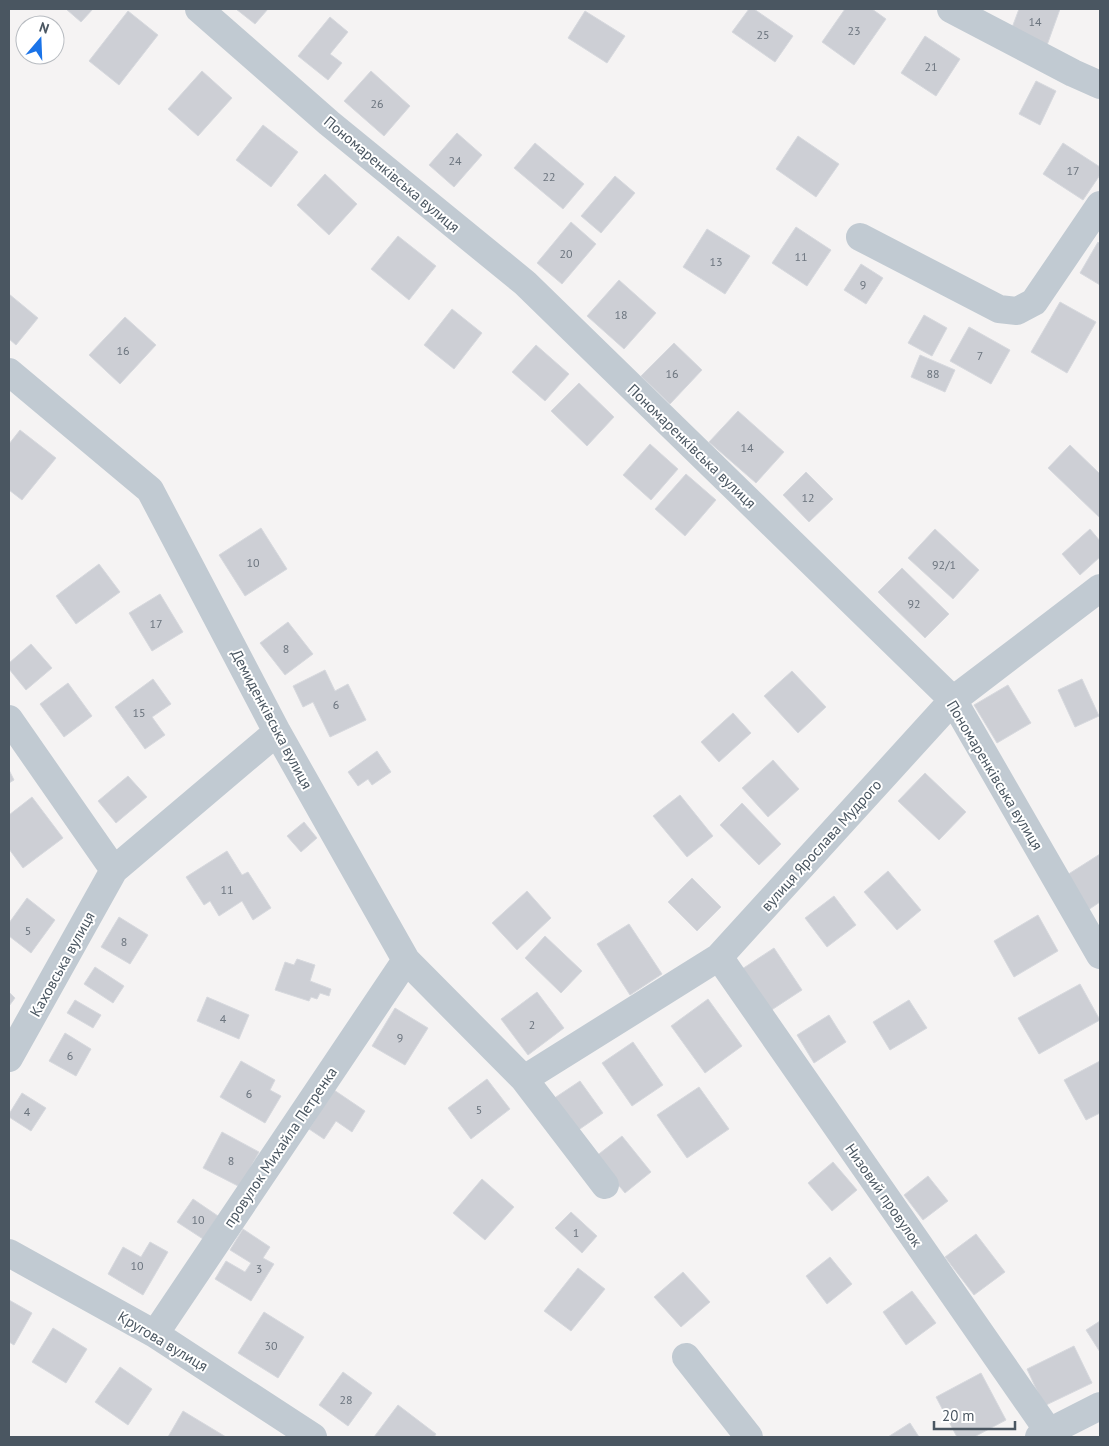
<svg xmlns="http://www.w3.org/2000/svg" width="1109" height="1446" viewBox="0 0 1109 1446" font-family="'PT Sans',sans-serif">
	<rect width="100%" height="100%" fill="#f5f3f3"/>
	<!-- building -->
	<path fill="#cdcfd5" stroke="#d7d9de" d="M66,9H93L81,22Z
		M236,9H268L255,24Z
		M749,9H754L793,36L775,62L732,32Z
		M845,9H872L886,19L854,65L822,42Z
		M1019,9H1060L1046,48L1010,33Z
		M128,11L158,35L119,85L89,61Z
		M585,11L625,36L607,63L568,38Z
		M330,17L348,32L330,54L342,63L328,80L298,56Z
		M925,36L960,59L936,96L901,73Z
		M202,71L232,98L198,136L168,109Z
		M371,71L410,106L384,136L344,101Z
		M1036,81L1056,91L1040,125L1019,114Z
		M263,125L298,152L271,187L236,160Z
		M457,133L482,155L454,187L429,165Z
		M798,136L839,164L816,197L776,169Z
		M535,143L584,184L563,209L514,168Z
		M1063,143L1100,167V175L1083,200L1043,174Z
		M325,174L357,204L329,235L297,205Z
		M615,176L635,193L601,233L581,216Z
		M571,222L596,244L562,284L537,263Z
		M796,227L831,250L807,286L772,263Z
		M707,229L750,256L725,294L683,267Z
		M398,236L436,266L409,300L371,269Z
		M1098,242L1100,244V285L1080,273Z
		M861,264L883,278L866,304L844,290Z
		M619,280L656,313L624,349L587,316Z
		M9,294L38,318L16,345L9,339Z
		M1060,302L1096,322L1067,373L1031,352Z
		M452,309L482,333L454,369L424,345Z
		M924,315L947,328L932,356L908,343Z
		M125,317L156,345L120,384L89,355Z
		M969,327L1010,350L991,384L950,361Z
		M674,343L702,370L670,404L641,376Z
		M536,345L569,374L545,401L512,372Z
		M920,355L955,370L945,392L911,377Z
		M579,383L614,417L587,446L551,411Z
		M738,411L784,452L756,483L709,442Z
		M20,430L56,458L22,500L9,490V444Z
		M650,444L678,469L651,500L623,475Z
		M1070,445L1100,474V518L1048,468Z
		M806,472L833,499L809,522L783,495Z
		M686,474L716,500L685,536L655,509Z
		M261,528L287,569L245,596L219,555Z
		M935,529L979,570L953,599L908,558Z
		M1090,529L1100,541V557L1080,575L1062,554Z
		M99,564L120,592L76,624L56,596Z
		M902,568L949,614L925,638L878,592Z
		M160,594L183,632L152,651L129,613Z
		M288,622L313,654L285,675L260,643Z
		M31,644L52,668L26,690L9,669V663Z
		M325,670L335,691L348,684L366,720L330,737L313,702L303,707L293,686Z
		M792,671L826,707L798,733L764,696Z
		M153,679L171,704L152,717L165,735L145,749L115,707Z
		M1082,679L1099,716L1075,727L1058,690Z
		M68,683L92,716L64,737L40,704Z
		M1008,685L1031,723L997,743L974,705Z
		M733,713L751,733L719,762L701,742Z
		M377,751L391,772L372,785L368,779L358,786L348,772Z
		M773,760L799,789L768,817L742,788Z
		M9,770L14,780L9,783Z
		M925,773L966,812L939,840L898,801Z
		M128,776L147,797L116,823L98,801Z
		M680,795L713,836L687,857L653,816Z
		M32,797L63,838L23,868L9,849V815Z
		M742,803L781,844L759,865L720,825Z
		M304,822L317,838L301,852L287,836Z
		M227,851L242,875L248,872L271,908L253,920L242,901L219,916L210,901L204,905L186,877Z
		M1100,854V902L1088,910L1067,875Z
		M888,871L921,910L897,930L864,892Z
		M692,878L721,907L697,931L668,902Z
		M527,891L551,918L517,950L492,923Z
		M834,896L856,925L827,947L805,918Z
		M27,898L55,920L31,953L9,936V923Z
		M1038,915L1058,951L1014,977L994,941Z
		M119,917L148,935L130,964L101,947Z
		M629,924L662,974L630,995L597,944Z
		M545,936L582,971L561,993L525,958Z
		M774,948L802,990L767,1013L739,971Z
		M297,959L315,965L310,981L331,989L329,996L320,993L317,999L311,997L309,1001L275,990L285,962L294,965Z
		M95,967L124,986L113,1003L84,984Z
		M1080,984L1100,1020L1039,1054L1018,1018Z
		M9,992L15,998L9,1006Z
		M537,992L564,1028L528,1055L501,1019Z
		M207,997L249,1015L239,1039L197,1021Z
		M708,999L742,1046L705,1073L671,1026Z
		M75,1000L101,1015L93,1028L67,1013Z
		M909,1000L927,1028L890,1050L873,1022Z
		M395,1008L428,1028L405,1065L372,1046Z
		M829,1015L846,1042L814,1063L797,1035Z
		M65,1033L91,1049L76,1076L49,1061Z
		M633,1042L663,1085L632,1106L602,1063Z
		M241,1061L275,1080L270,1090L281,1096L265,1123L220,1097Z
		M1100,1061V1113L1086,1120L1064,1080Z
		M487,1079L510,1109L471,1139L448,1108Z
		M580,1081L603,1113L577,1131L553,1099Z
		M699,1087L729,1129L687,1158L657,1115Z
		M334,1090L365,1111L352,1132L336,1121L324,1139L309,1129Z
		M22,1093L46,1108L31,1131L9,1117V1114Z
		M222,1132L259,1152L240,1187L203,1168Z
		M622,1136L651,1172L625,1193L595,1157Z
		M833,1162L857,1190L832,1211L808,1183Z
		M928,1176L948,1201L923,1220L904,1195Z
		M482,1179L514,1207L485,1240L453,1213Z
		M193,1199L218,1216L203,1239L177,1222Z
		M571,1212L597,1236L582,1253L555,1228Z
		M243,1229L270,1247L263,1258L274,1264L251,1301L215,1279L226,1261L245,1272L251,1263L230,1250Z
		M976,1234L1005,1272L974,1295L945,1257Z
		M150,1242L168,1252L143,1295L108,1274L123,1247L141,1257Z
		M830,1257L852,1284L827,1304L806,1276Z
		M578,1268L605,1289L571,1331L544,1311Z
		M683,1272L710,1302L681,1327L654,1297Z
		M912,1291L936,1323L906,1345L883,1312Z
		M9,1300L32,1313L14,1345L9,1342Z
		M264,1312L304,1337L278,1378L238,1353Z
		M1100,1321V1352L1086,1330Z
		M53,1328L87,1349L66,1383L32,1362Z
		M1074,1346L1092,1383L1044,1406L1027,1369Z
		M120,1367L152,1389L128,1425L95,1402Z
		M343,1372L372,1393L348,1426L319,1405Z
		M981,1373L1006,1420L974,1437H957L936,1397Z
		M398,1405L436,1434L434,1437H374Z
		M183,1411L226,1437H168Z
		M910,1423L919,1437H888Z"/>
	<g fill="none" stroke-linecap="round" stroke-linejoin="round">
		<!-- minor -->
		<path stroke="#c1cad2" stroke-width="28" d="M199,9L329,123L525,283L953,700L1100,955
			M951,9L1073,73L1100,85
			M860,237L999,309L1017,311L1034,302L1100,205
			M9,372L150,490L277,732L406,960L524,1079L605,1185
			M9,719L114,870
			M719,957L1049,1432
			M9,1058L114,870L277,732
			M524,1079L719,957L953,700L1100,588
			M9,1253L155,1334L313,1437
			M155,1334L406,960
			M686,1357L749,1437
			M1039,1437L1100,1406"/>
	</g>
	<g text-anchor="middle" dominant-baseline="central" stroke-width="4" stroke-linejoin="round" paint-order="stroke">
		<!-- number labels -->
		<g font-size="12" fill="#6b747e">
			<text x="1035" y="21">14</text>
			<text x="854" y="30">23</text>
			<text x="763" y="34">25</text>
			<text x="931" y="66">21</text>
			<text x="377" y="103">26</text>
			<text x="455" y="160">24</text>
			<text x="1073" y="170">17</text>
			<text x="549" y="176">22</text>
			<text x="566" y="253">20</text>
			<text x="801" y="256">11</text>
			<text x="716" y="261">13</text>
			<text x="863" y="284">9</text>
			<text x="621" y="314">18</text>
			<text x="123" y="350">16</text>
			<text x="980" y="355">7</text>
			<text x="672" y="373">16</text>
			<text x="933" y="373">88</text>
			<text x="747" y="447">14</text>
			<text x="808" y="497">12</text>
			<text x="253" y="562">10</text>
			<text x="944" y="564">92/1</text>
			<text x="914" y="603">92</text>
			<text x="156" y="623">17</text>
			<text x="286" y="648">8</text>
			<text x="336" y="704">6</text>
			<text x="139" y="712">15</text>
			<text x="227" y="889">11</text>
			<text x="28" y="930">5</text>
			<text x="124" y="941">8</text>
			<text x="223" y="1018">4</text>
			<text x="532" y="1024">2</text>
			<text x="400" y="1037">9</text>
			<text x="70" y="1055">6</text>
			<text x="249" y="1093">6</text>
			<text x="479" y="1109">5</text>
			<text x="27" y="1111">4</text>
			<text x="231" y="1160">8</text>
			<text x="198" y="1219">10</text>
			<text x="576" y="1232">1</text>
			<text x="137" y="1265">10</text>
			<text x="259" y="1268">3</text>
			<text x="271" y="1345">30</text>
			<text x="346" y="1399">28</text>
		</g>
		<!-- street labels -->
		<g font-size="15" fill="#4a5661" stroke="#fff">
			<text transform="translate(392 174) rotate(40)">Пономаренківська вулиця</text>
			<text transform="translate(692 446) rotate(44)">Пономаренківська вулиця</text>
			<text transform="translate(272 719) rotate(62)">Демиденківська вулиця</text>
			<text transform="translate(995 775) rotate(59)">Пономаренківська вулиця</text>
			<text transform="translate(821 845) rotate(-48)">вулиця Ярослава Мудрого</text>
			<text transform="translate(62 964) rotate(-61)">Каховська вулиця</text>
			<text transform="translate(280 1147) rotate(-56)">провулок Михайла Петренка</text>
			<text transform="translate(884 1195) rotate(55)">Низовий провулок</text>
			<text transform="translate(163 1341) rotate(31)">Кругова вулиця</text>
		</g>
	</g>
	<!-- border -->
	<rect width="1109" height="1446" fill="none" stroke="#4a5661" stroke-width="20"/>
	<!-- north arrow -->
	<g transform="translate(40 40) rotate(19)"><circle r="24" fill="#ffffff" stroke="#b7bbc0"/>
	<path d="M0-4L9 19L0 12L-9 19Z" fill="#1a73e8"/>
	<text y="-8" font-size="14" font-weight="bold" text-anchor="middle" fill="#4a5661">N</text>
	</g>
	<!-- scale -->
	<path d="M934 1421v8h81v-8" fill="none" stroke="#4a5661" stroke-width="2.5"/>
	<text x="942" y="1421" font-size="15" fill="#4a5661" stroke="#ffffff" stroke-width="4" paint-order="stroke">20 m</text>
</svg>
